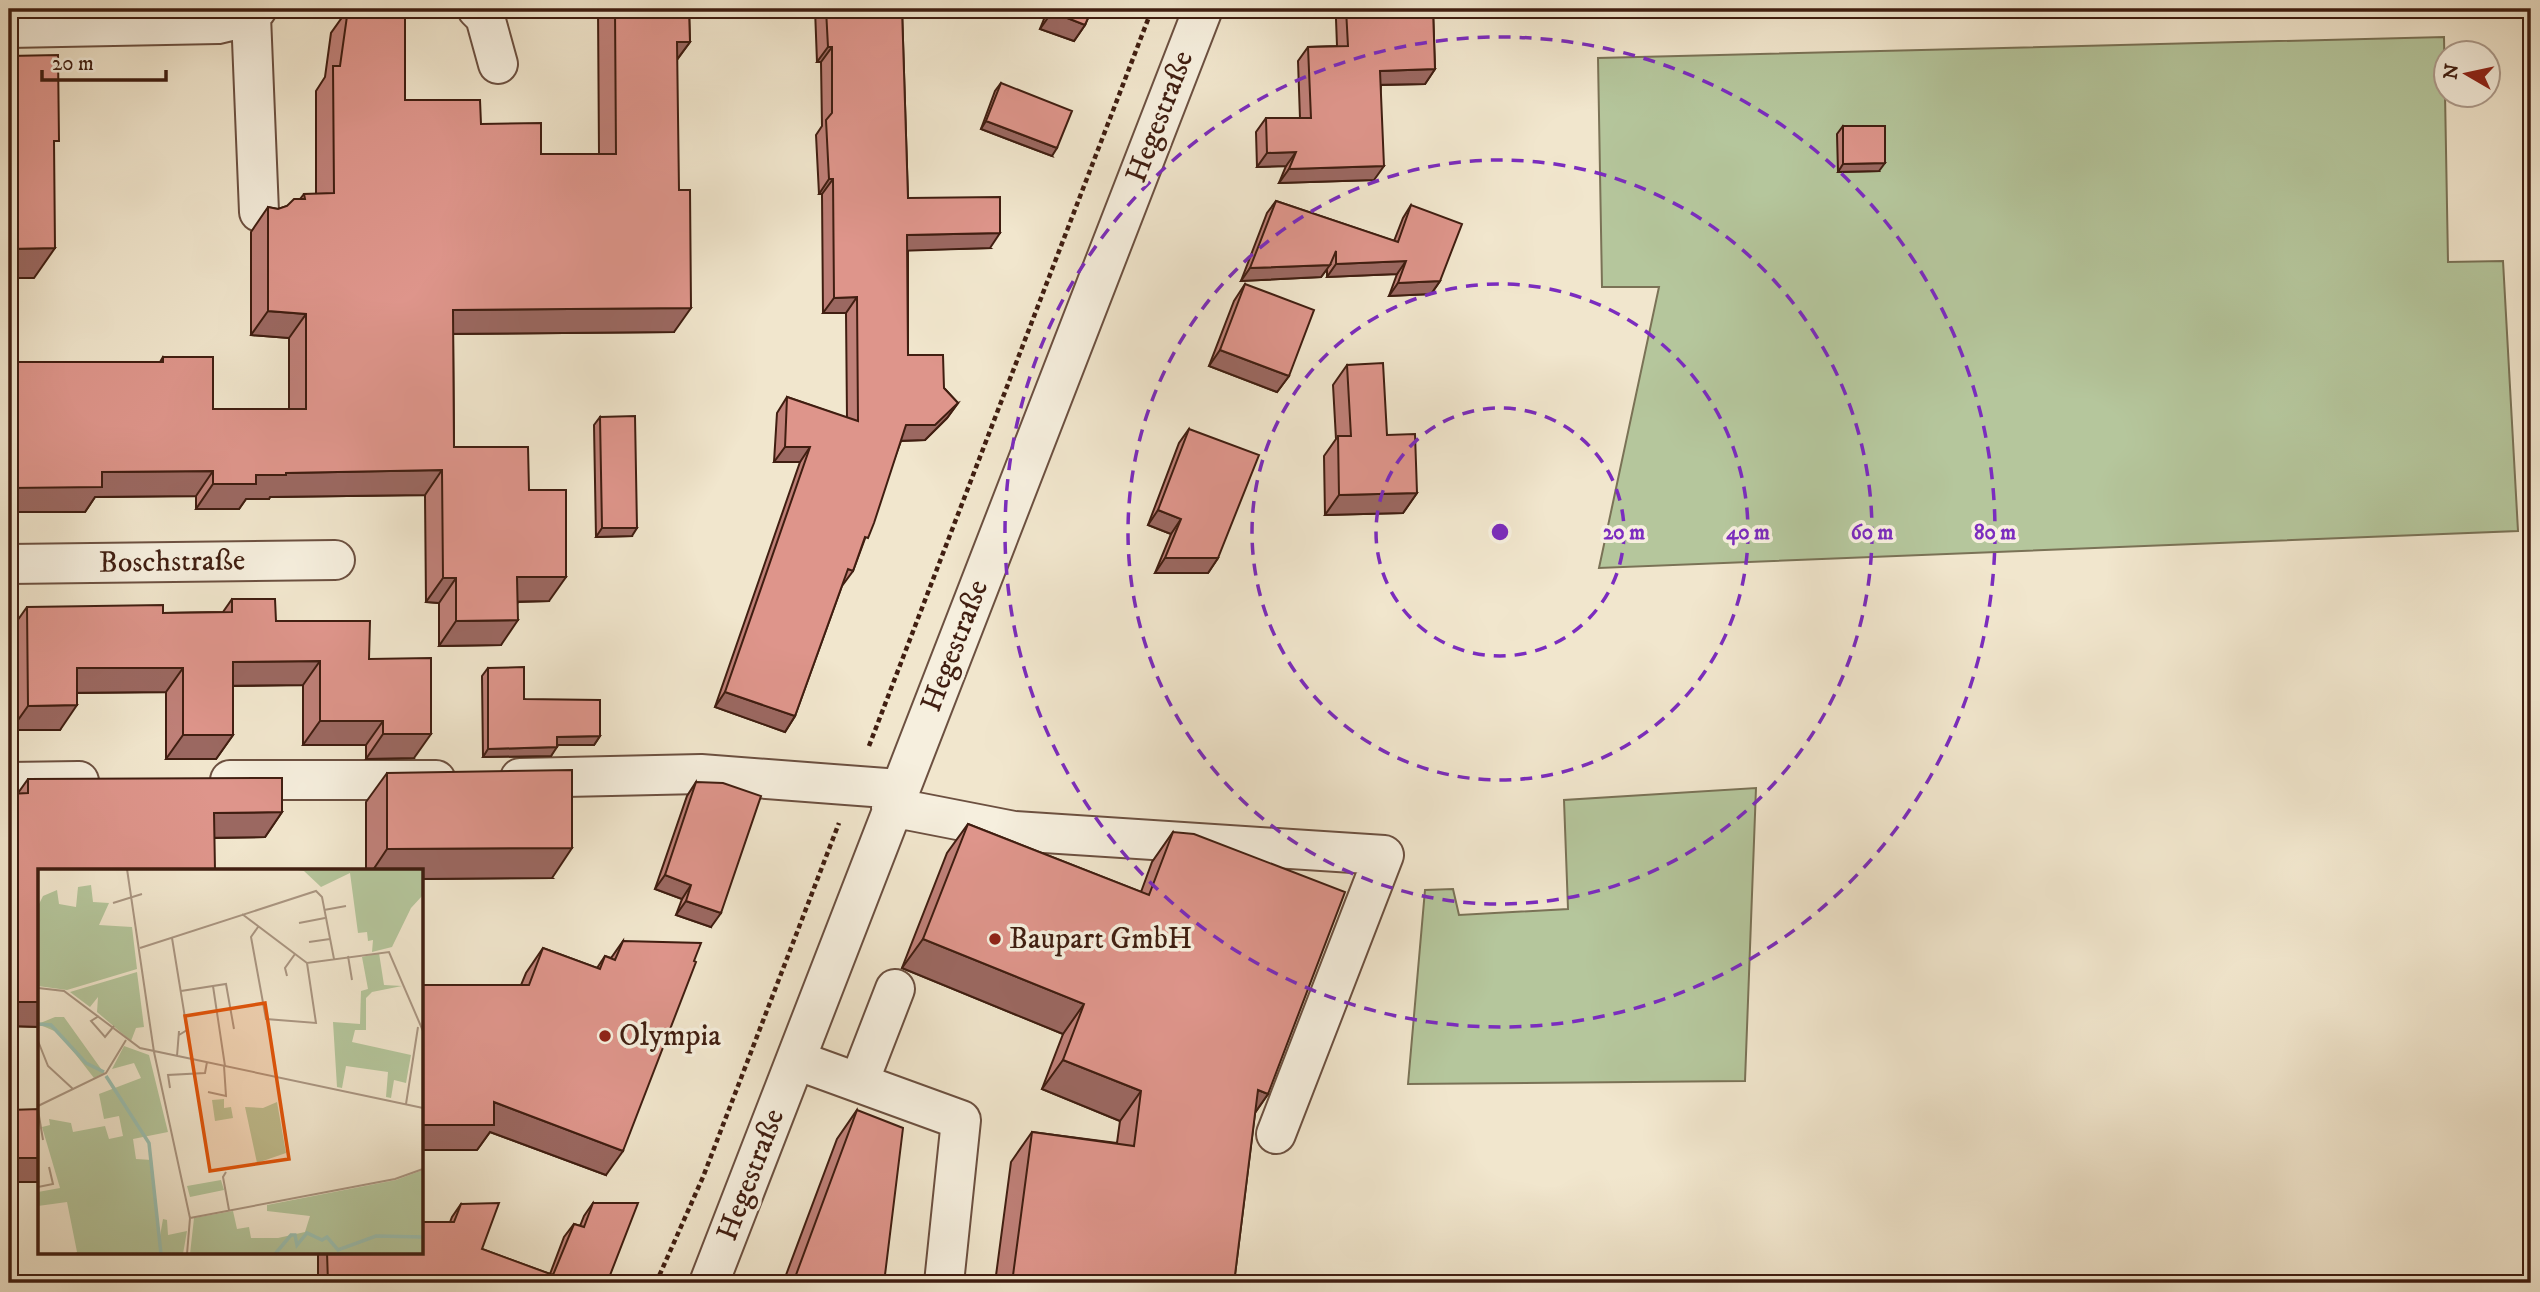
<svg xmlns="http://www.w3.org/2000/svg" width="2540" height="1292" viewBox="0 0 2540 1292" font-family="'IM FELL DW Pica',serif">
	<rect width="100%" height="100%" fill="#f1e6cd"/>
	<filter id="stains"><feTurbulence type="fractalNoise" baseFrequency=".00286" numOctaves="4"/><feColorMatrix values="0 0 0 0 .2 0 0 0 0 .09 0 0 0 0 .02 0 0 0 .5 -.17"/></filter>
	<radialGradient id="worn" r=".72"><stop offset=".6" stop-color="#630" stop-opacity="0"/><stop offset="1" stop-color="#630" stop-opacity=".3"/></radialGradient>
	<!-- green -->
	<path fill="#b5c69c" stroke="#7a7256" stroke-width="2" d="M2444,37L2448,262L2503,261L2518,531L1599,568L1659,287H1602L1598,58Z
		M1756,788L1745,1081L1408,1084L1425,890L1453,889L1459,915L1568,909L1564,800Z"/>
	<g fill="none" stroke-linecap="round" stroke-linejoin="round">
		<!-- minor casing -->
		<g stroke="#6c5040" stroke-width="42">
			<path id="minor" d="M477,9L485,17L498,64
				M251,16L259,212
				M9,28L218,24L251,16L257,9
				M9,564L335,560
				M520,778L701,774L899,789
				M230,780H436
				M9,782L79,781
				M891,807L1014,831L1384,855L1276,1134
				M796,1060L961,1120L944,1283
				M859,1082L895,989
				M709,1283L1203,9"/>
		</g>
		<!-- path -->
		<path stroke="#401e11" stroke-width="4.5" stroke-dasharray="5 3.5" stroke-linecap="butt" d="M869,746L1152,9
			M656,1283L703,1177L839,823"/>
		<!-- minor -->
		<use href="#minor" stroke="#f6efde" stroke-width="38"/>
	</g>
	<!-- wall -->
	<path fill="#bf8078" stroke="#401e11" stroke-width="2" d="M348,9L405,100L481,124L541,154H599L598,9H689L690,42L677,60L674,332L453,334L454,447L529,490L549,601L518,602L501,645L439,646V603L426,602L425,495L270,497L269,499H246L239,509H196V496L95,497L85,512H9V362H160L163,357L213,409H289V338L251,335V232L268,207L278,209L287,206L300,199L304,194H316V91L325,77L331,33Z
		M815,9H902L908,198L990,248L908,250V355L944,388L958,403L947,418L925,440L901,441L853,571L842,586L795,716L785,732L715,707L800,462H774L777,413L787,397L847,418L846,313H823L822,194H819L816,135L822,126L821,62H817Z
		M1048,9H1092L1085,25L1074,41L1040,29Z
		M1344,9H1433L1435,69L1425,84L1381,85L1374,180L1279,183L1286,166L1257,167L1256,132L1266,118H1300L1298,61L1308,47L1337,46L1336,19Z
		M1001,83L1052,156L981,129L995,91Z
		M1843,126L1879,171L1838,172L1837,134Z
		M1276,201L1394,241L1403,218L1411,205L1440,281L1431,294L1389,296L1397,274L1327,277V269L1321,277L1241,281L1267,213Z
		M1245,284L1289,376L1277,392L1209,366L1234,301Z
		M1347,365L1387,435L1417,493L1403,513L1325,515L1324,456L1336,439L1333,385Z
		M600,417L632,536L596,537L594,425Z
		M1189,429L1218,558L1208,573H1155L1171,534L1148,525L1179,443Z
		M232,599L276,621L369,659L414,758L366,759V745H303V685L233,686V735L216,759H166V692L77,693L60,730H11L10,631L27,607L163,613L223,612Z
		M488,668L524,699L600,736L594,745H557L551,756L483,757L482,676Z
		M387,773L552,878L422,879V870H366V802Z
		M28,779L282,812L265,837L215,838L40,870V1027L9,1026V794L18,793Z
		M696,782L711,927L676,915L682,899L655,889L687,796Z
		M968,824L1141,892L1152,862L1173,832L1268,1094L1255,1113L1234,1283H995L1011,1162L1032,1132L1117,1143L1120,1121L1042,1089L1063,1034L902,968L947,853Z
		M623,941L606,1175L490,1132L477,1150L521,985L526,973L543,948L597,968L605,956L611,958Z
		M857,1110L884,1283H783L837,1139Z
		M593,1203L607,1283H318V1252H422L450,1222L452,1217L461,1204L482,1249L550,1274L564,1237L574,1224L580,1226L584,1216Z"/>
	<!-- shaded-wall -->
	<path fill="#9b6861" stroke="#401e11" stroke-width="2" d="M1052,12L1085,25L1074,41L1040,29Z
		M677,42H690L672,66Z
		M828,47H832L821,62H817Z
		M1435,69L1425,84L1370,85L1380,71Z
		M986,121L1057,148L1052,156L981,129Z
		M1296,152L1286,166L1257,167L1267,153Z
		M1885,163L1879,171L1838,172L1843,164Z
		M1384,166L1374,180L1279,183L1289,169Z
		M829,179H833L822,194H819Z
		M1000,233L990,248L897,251L907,235Z
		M55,248L34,278H9V249Z
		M1406,261L1397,274L1327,277L1336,264Z
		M1330,265L1321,277L1241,281L1250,268Z
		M1440,281L1431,294L1389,296L1398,283Z
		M857,297L846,313H823L834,298Z
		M691,308L674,332L436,334L453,310Z
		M268,311L306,314L289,338L251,335Z
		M1220,350L1289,376L1277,392L1209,366Z
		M958,403L947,418L925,440L895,441L906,425Z
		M785,447H810L800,462H774Z
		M442,470L425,495L270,497L269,499H246L239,509H196L213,484L256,475L286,473Z
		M213,471L196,496L95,497L85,512H9V488L102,472Z
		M1417,493L1403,513L1325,515L1339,495Z
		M1158,510L1181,519L1171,534L1148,525Z
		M602,528H637L632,536L596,537Z
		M1165,558H1218L1208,573H1155Z
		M517,577H566L549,601L500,602Z
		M443,578H456L439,603L426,602Z
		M518,620L501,645L439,646L456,621Z
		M320,661L303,685L216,686L233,662Z
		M77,668H183L166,692L60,693Z
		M725,692L795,716L785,732L715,707Z
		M77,705L60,730H11L28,706Z
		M320,721H383L366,745H303Z
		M383,734H431L414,758L366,759Z
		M183,735H233L216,759H166Z
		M600,736L594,745H551L557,737Z
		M557,747L551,756L483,757L488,749Z
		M282,812L265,837L197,838L214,813Z
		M572,848L552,878L422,879V870H373L387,849Z
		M665,875L691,885L682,899L655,889Z
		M686,901L721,913L711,927L676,915Z
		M923,939L1084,1004L1063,1034L902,968Z
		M14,1002H40V1027L9,1026V1009Z
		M1063,1060L1141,1091L1120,1121L1042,1089Z
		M1258,1090L1268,1094L1247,1124Z
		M494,1102L623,1151L606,1175L490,1132L477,1150H422V1125Z
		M17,1158H40V1182H9V1166Z"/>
	<!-- building -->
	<path fill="#de958b" stroke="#401e11" stroke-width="2" d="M348,9H405V100H480L481,124L541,123V154H616L615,9H689L690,42H677L679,190H690L691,308L453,310L454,447H528L529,490H566V577H517L518,620L456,621V578H443L442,470L286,473V475H256V484H213V471L102,472V487L9,488V362H163V357H213V409H306V314L268,311V207L278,209L287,206L294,199H305L304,194L334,193L333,66H340Z
		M826,9H902L908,198L1000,197V233L907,235L908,355H943L944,388L958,403L935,425H906L874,523L868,538L865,537L853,571L848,569L795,716L725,692L810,447H785L787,397L858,421L857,297L834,298L833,179H829L826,120L832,113V47H828Z
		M1053,9H1092L1085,25L1052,12Z
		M1346,9H1433L1435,69L1380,71L1384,166L1289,169L1296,152L1267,153L1266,118H1311L1308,47L1348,46Z
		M58,55L59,141H54L55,248L9,249V56Z
		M1001,83L1072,111L1057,148L986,121Z
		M1843,126H1885V163L1843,164Z
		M1276,201L1398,242L1411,205L1462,224L1440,281L1398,283L1406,261L1336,264V251L1330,265L1250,268Z
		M1245,284L1314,310L1289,376L1220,350Z
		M1383,363L1387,435L1415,434L1417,493L1339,495L1338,436H1351L1347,365Z
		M635,416L637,528H602L600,417Z
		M1189,429L1259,455L1218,558H1165L1181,519L1158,510Z
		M232,599H275L276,621H370L369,659L431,658V734H383V721H320V661L233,662V735H183V668H77V705L28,706L27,607L163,605V613L232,612Z
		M524,667V699L600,700V736L557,737V747L488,749V668Z
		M572,770V848L387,849V773Z
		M282,778V812L214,813L215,870H40V1002H14V863H9V794L28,793V779Z
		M696,782L723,783L761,796L721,913L686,901L691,885L665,875Z
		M968,824L1149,895L1173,832L1194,834L1345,892L1268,1094L1258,1090L1234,1283H1012L1032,1132L1134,1146L1141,1091L1063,1060L1084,1004L923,939Z
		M623,941L701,943L694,961L696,962L623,1151L494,1102V1125H422V985H529L543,948L600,969L605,956L615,960Z
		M40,1109V1158H17V1166H9V1110Z
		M857,1110L903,1128L884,1283H793Z
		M499,1203L482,1249L553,1275L574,1224L584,1227L593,1203H638L607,1283H328L327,1252H422V1222H454L461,1204Z"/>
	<!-- distance rings -->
	<g fill="none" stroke="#7b2cbf" stroke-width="3.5" stroke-dasharray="12 9">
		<circle cx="1500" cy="532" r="124"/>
		<circle cx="1500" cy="532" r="248"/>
		<circle cx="1500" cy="532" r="372"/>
		<circle cx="1500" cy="532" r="495"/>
	</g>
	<!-- markers -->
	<g fill="#8f2418" stroke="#f6efde" stroke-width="2.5">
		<circle cx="995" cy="939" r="7"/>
		<circle cx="605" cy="1036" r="7"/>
	</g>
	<g text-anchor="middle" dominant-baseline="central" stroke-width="7" stroke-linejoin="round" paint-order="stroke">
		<!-- street labels -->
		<g font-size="30" fill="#401e11" stroke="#f6efde">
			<text transform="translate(1160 117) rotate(-69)">Hegestraße</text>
			<text transform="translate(172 562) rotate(-1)">Boschstraße</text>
			<text transform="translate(955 646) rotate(-69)">Hegestraße</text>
			<text transform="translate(751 1175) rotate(-69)">Hegestraße</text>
		</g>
		<!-- poi labels -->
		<g font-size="30" fill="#401e11" stroke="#f6efde" text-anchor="start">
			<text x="1009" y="939">Baupart GmbH</text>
			<text x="619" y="1036">Olympia</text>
		</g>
	</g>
	<!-- overview -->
	<g transform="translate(38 869)">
		<rect width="385" height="385" fill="#f1e6cd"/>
		<path d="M253,0H385V26L373,39L354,78L334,83L335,71L330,72L329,63L320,64L312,4L283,18L266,2ZM53,16L55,33L71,34L61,56L94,58L99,100L29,121L0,117V37L5,27L19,21L21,35L38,38L40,18ZM341,84L346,116L364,117L334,123L328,129V161H317L314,173L373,186L368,214L356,211L353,229L348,228L350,203L308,197L304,219L299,218L295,153L322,155L323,122L330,120L324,88ZM99,103L106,158L98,159L93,172L59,143L60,128L52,138L32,123ZM17,148H26L66,204L56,209L21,164L0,155ZM86,177L111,186L130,263L95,270L98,290L114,291L122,367L125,350L129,351L130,366L149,362L145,385H35L39,383L29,333L0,337V323L22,319L4,258L12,256L11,250L33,254L35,263L67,257L71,270L85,267L81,247L66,250L61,225L103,209L96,194L74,200ZM186,230V239L193,238L195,249L177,252L174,231ZM239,233L248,284L219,294L207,238L225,239ZM385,301V385H152L156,349L195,342L199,360L211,358L213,369H240L267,363L272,347L229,342V336L358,311ZM183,311L186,321L152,328L149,317Z" fill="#b5c69c"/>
		<path fill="none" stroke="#9cc0b1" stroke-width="3.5" d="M0,155L13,156L48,194L66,203M68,207L111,274L123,385M237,385L253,366H257L259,376L269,364L284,371L289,368L300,381L338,367L385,368"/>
		<path fill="none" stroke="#aa9682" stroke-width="2" d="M89,0L116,183L152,349L149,385M75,34L104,25M286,41L308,37M204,45L269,94L351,83L385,162M261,54L287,49M220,58L213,68L228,150L278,154L269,94M134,69L149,161L141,166M271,73L292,70M102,79L278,22L284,28L296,90M310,87L314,111M249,107L247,99L257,85M175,117L187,197M0,119L26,122L102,179L385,239M143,122L188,115L196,160M61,147L53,152L67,168L76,157M0,172L10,197L35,220M139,187L141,162M132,219L130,206L167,204L169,193M170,223L188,227L186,197M368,235L380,158M0,237L68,204L88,171M0,241L5,271M188,303L185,308L191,341M0,318L15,315L11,298M152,349L357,310L385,300"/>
		<path fill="#e0560c" fill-opacity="0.15" stroke="#e0560c" stroke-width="3.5" d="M227,134L251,290L172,302L147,147Z"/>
		<rect width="385" height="385" fill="none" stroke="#401e11" stroke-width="3.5"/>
	</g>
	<circle cx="1500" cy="532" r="10" fill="#7b2cbf" stroke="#f6efde" stroke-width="3.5"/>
	<g font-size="21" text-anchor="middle" font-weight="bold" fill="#7b2cbf" stroke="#f6efde" stroke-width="7" stroke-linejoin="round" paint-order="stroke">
		<text x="1624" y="539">20 m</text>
		<text x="1748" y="539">40 m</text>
		<text x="1872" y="539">60 m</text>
		<text x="1995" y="539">80 m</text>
	</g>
	<!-- margin -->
	<rect width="2540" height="1292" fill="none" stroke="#f1e6cd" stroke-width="35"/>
	<rect x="10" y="10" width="2519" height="1271" fill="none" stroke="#401e11" stroke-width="3.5"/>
	<rect x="18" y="18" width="2505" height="1257" fill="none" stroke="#401e11" stroke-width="2"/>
	<!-- north arrow -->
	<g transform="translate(2467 74) rotate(279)"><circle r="33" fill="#f6efde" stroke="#ad9b8c" stroke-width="2"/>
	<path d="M0-5L12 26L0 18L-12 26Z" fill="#8f2418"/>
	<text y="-10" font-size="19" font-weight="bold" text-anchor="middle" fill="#401e11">N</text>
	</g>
	<!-- scale -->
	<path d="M42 70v10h124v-10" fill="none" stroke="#401e11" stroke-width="3.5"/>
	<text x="52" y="70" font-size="21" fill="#401e11" stroke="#f6efde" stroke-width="5" paint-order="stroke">20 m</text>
	<rect width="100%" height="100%" filter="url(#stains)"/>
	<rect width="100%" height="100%" fill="url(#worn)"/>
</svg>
